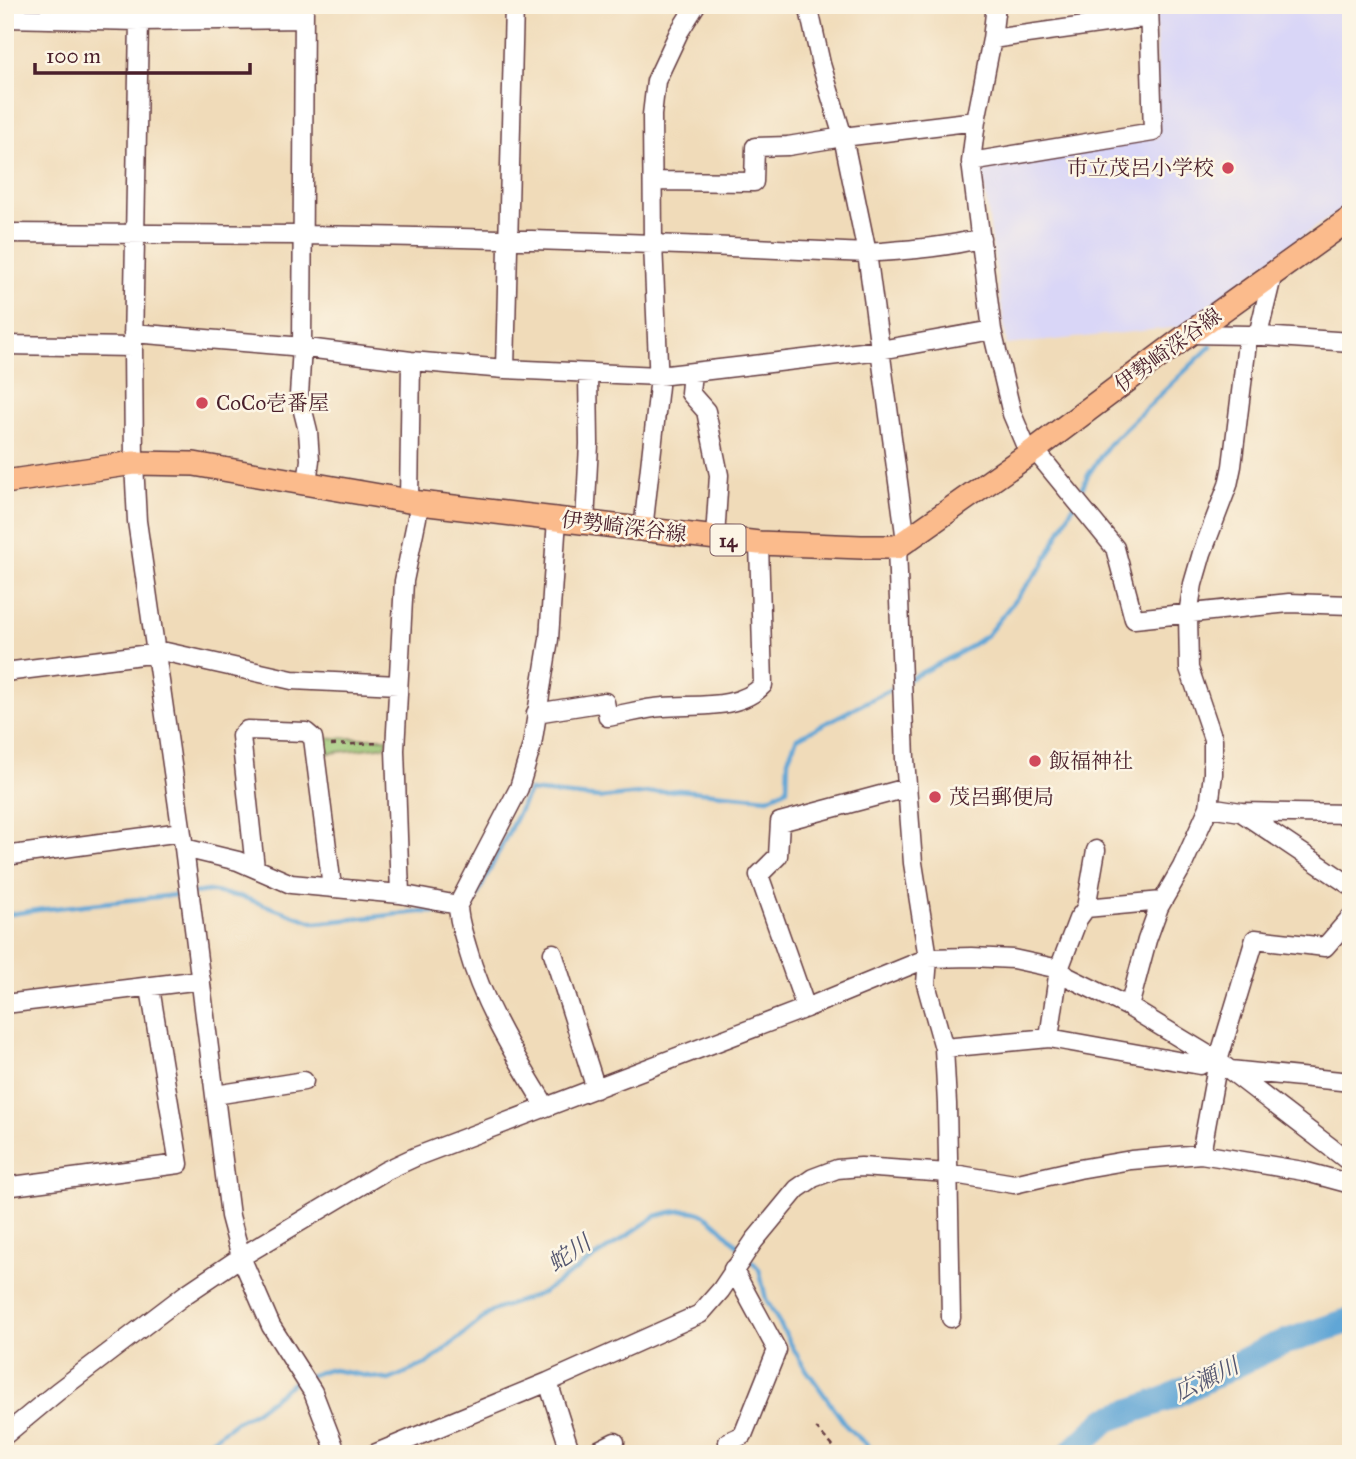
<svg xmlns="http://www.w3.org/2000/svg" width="1356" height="1459" viewBox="0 0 1356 1459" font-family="'IM FELL Great Primer','Noto Serif JP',serif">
	<rect width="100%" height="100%" fill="#fcf5e5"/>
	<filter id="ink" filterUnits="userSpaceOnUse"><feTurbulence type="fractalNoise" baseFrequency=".0143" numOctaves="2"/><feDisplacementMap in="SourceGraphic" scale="14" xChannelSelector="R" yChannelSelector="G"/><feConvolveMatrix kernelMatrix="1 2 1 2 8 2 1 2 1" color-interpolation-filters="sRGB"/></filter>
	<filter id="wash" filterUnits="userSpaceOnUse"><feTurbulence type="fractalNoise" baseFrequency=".00686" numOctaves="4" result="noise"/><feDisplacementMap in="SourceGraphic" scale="28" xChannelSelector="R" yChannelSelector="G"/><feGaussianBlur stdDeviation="1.57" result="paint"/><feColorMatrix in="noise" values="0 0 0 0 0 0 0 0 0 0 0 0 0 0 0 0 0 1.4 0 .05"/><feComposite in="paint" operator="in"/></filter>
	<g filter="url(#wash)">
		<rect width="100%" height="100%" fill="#f0dbb9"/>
		<!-- built -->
		<path fill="#d9d6f7" d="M1156,5H1351V204L1315,227L1180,327L1007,345L981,164L1158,137Z"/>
		<!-- green -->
		<path fill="#9ac673" stroke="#72724f" stroke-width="2" d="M322,738H388L386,746L322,754Z"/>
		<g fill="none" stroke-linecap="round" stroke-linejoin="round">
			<!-- stream -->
			<path stroke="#60a6d6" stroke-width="4.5" d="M1078,497L1088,475L1109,444L1211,346
				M907,680L963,651L987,635L1043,565L1074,504
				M194,893L208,891L242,897L316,923L419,912H453
				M461,912H469L529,791L600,798L679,790L768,798L787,789L788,759L797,738L899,685
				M5,915L37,910L185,894
				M748,1257L759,1269L766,1299L801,1362L847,1427L877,1454
				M309,1376L328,1369L389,1380L428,1363L492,1311L542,1293L656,1216C669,1212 687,1208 700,1213C715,1219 731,1239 742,1250
				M200,1454L201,1448L237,1421L256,1411L298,1379"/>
			<!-- river -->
			<path stroke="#60a6d6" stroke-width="26" d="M1070,1454L1106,1420L1166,1399L1274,1346L1351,1320"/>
		</g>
	</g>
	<g filter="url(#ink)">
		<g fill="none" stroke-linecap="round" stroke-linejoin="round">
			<!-- minor casing -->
			<g stroke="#633b40" stroke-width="21">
				<path id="minor" d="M137,5L139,21L133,347L134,463L137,521L184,848L230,1216L241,1257L271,1326L313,1392L337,1454
					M304,5L302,347L299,395L308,431L310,460L307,483
					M808,5L821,64L843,137L867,253L906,541
					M996,5L992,39L976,121L971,162L992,330L1012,414L1029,454
					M5,18L139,21L303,19
					M992,39L1149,17
					M971,162L1153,132L1149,5
					M653,181L754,182L755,147L788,146L843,137L976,121
					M5,233C104,234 203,234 301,235C490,237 678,244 867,253C904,250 944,248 981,238
					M133,333L291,346L411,361L505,369L659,376L880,350L992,330
					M1189,334L1248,335L1351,342
					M1258,335L1273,273
					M5,345L133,347
					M505,369L514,5
					M692,372L690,393L706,411L719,475L715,538
					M1034,449L1115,548L1134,619L1289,603L1351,605
					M409,501L411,361
					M585,523L589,444L588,374
					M643,530L659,386L653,243L652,115L656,81L679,32L696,5
					M897,547L905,759L913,863L928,958L926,984L944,1048L947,1104L951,1318
					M5,672L166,652L292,680L398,685
					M536,713L605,702L608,717C626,714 645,708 663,707C694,704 739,711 763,685L759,543
					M1209,807L1241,812L1351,886
					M1241,812L1351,814
					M184,848L238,861L291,884L400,894L458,905
					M5,856L181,832
					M255,868L241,736L247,730L306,732L313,738L332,887
					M400,894L395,750L404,581L420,503
					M1086,908L1096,850
					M553,953L596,1089
					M5,1004L201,980
					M1129,1007L1147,940L1159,907L1182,867L1209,807L1213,774V739L1189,668L1188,614L1193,584L1202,553L1228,485L1232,466L1248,335
					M806,1008L759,875L778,856L780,822L907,788
					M1049,1038L1059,969L1078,919L1086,908L1162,901
					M944,1048L1049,1038L1200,1065L1212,1057
					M1230,1070L1351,1082
					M215,1095L304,1081
					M546,1107C515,1056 483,1005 467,947C463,933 458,920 458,905L519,788L532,745L549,639L557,519
					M1201,1154L1218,1061L1255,939L1325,947L1351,917
					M5,1187L179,1164L150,988
					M548,1382L571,1454
					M5,1435L57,1392L186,1294L241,1257L385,1171L415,1157L806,1008L928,958L972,957L1013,959L1059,969L1068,977L1129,1007L1218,1061L1351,1163
					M728,1442L743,1435L777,1350L733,1269
					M374,1454L548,1382L700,1314L721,1290L754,1241L797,1189L813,1178L837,1169L861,1167L948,1173L1014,1184L1079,1169L1131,1160L1201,1154L1303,1171L1351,1184
					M591,1454L615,1442"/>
			</g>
			<!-- major casing -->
			<g stroke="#633b40" stroke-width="26">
				<path id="major" d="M5,482L134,463L194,464L420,503L759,543L861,547H897L1029,454L1189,334L1351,218"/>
			</g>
			<!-- path -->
			<path stroke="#633b40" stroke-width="2.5" stroke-dasharray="5 5" stroke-linecap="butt" d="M331,745L380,743
				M816,1428L840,1454"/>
			<!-- minor -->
			<use href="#minor" stroke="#fff" stroke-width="18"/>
			<!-- major -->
			<use href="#major" stroke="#fbbb8c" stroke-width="23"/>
		</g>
	</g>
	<!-- markers -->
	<g fill="#d1495b" stroke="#fcf5e5" stroke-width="2.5">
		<circle cx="1228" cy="168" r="7"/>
		<circle cx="202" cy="403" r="7"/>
		<circle cx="1035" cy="761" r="7"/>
		<circle cx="935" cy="797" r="7"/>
	</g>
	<g text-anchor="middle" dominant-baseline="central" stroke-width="5" stroke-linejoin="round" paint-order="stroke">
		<!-- shield labels -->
		<rect fill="#fcf5e5" stroke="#7f5f63" stroke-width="2" x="710.5" y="524.5" width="35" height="31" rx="5"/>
		<g font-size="19" font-weight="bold" fill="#4a1f2b">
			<text x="728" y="540">14</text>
		</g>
		<!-- poi labels -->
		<g font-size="21" fill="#4a1f2b" stroke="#fcf5e5" text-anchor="start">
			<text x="1214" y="168" text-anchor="end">市立茂呂小学校</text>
			<text x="216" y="403">CoCo壱番屋</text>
			<text x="1049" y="761">飯福神社</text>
			<text x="949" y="797">茂呂郵便局</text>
		</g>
		<!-- street labels -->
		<g font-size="21" fill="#4a1f2b" stroke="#fcf5e5">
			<text transform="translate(1168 350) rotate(-36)">伊勢崎深谷線</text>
			<text transform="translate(624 527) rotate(7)">伊勢崎深谷線</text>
		</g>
		<!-- water labels -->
		<g font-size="23" font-style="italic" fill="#53556f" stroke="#fcf5e5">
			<text transform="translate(569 1253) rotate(-34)">蛇川</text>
			<text transform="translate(1206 1379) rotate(-26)">広瀬川</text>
		</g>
	</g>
	<!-- margin -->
	<rect width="1356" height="1459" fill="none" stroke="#fcf5e5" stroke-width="28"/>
	<!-- scale -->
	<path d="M35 63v10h215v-10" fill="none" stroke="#4a1f2b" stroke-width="3.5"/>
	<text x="46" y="63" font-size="21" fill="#4a1f2b" stroke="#fcf5e5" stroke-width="5" paint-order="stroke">100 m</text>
</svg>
